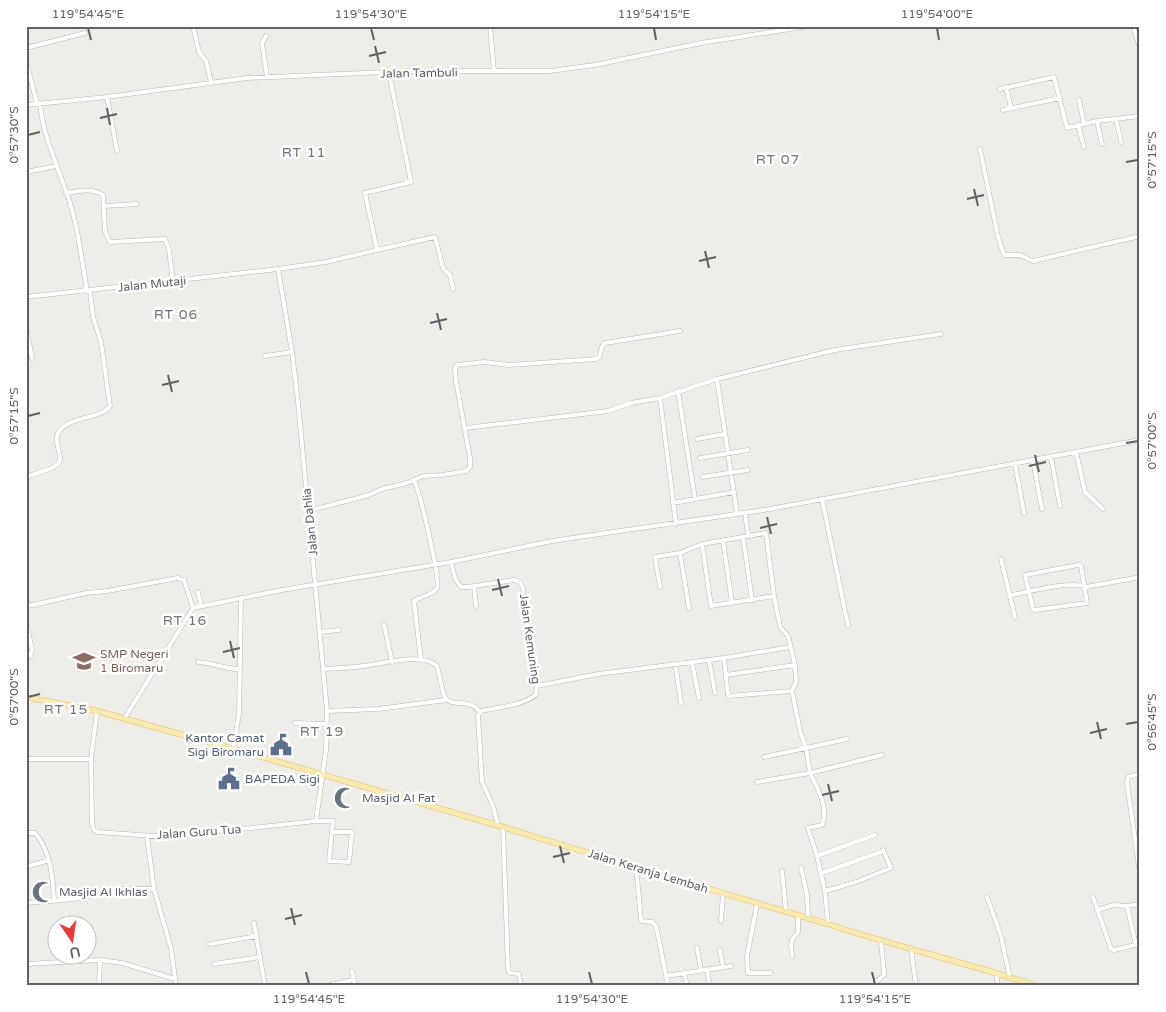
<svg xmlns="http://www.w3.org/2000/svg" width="1166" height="1012" viewBox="0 0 1166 1012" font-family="'Varela Round',sans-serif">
	<rect width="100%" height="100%" fill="#efede7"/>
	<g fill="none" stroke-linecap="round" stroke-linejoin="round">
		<!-- minor casing -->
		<g stroke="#b4b7ba" stroke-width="5">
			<path id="minor" d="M193,26L199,52L206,61L211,82
				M490,26L494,71
				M1133,26L1140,48
				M266,36L262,43L267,77
				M26,48L85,33
				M26,61L37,104
				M1006,87L1011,108
				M1000,89L1054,77L1067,128L1097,121L1140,116
				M107,97L117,151
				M1079,100L1084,124
				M40,103C43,139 60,170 70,203C79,232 82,262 87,291
				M26,105L107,97L247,78L410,71H550L595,65L701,43L809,26
				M1003,110L1060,98
				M1116,119L1121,142
				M1097,121L1102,144
				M1078,125L1084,147
				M980,149L998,237L1004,255H1020L1033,261L1140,236
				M26,172L56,166
				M66,193C79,191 92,188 103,195L105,231L110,242L165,239L169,250L173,282
				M104,206L137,204
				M377,250L435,237L443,268L450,275L453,289
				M26,297L278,269L326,262L377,250L365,193L411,182L389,73
				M26,327L32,358
				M265,356L292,352
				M717,379L737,514
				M678,391L695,499
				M660,398L676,524
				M466,428L608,411L631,403L660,398L717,379L835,350L941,334
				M697,439L725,434
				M1076,452L1085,492L1103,509
				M1051,457L1060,506
				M700,458L748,450
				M1033,461L1042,509
				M1015,464L1024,513
				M26,477L52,468L59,463C63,453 53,442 58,433C69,415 100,420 110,406L101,342L93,317L90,291
				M702,477L748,470
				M414,481C420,492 441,581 437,588C432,596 421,596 414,601L421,660
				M822,499L848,625
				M673,503L734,492
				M308,511L369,495L382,489L407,483L423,476L442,475L466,471L470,467V458L456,381L455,369L457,365L484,362L509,365L596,359L599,357L602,347L605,343L680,331
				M745,513L748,535
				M743,537L752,600
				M723,540L732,603
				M680,553L689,608
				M1001,559L1015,617
				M451,562L455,578L461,587H468L514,580L520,582L523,588L526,633L537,686L536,694C526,705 495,708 481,711L478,716L482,782L493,806L498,825
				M1078,565L1081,566L1087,603L1035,610L1033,609L1025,575Z
				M474,586L476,606
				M660,587L655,557L680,553L702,544L766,533L774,596L711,606L702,544
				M198,592L201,606
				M774,596L780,627L788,636L795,665L796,682L792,691L800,731L806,748L847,739
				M1009,596C1025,592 1073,580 1086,587L1140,577
				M26,598L28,606L86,593L107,591L178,578L184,580L193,608
				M26,621L32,650L30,656L26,658
				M384,624L392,662
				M320,632L339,630
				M724,658L790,647
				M709,660L715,693
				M198,662C214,663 223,669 240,669
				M692,662L699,698
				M674,664L676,669L681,703
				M323,669C337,668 350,668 363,666C381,664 423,652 437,666L444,696C452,709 469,697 479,711
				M726,675L795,665
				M537,686L598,674L724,658L728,696L792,691
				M97,711L91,759L92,823L94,830L98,832L167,837L316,821L326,750L327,711L298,402L292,352L278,269
				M327,711L378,709L446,700
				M124,719L193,608L282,590L451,562L552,541L770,509L1140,440
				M295,723L327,724
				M233,750L239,714L241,598
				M764,757L806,748L810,773L882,755
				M26,759H91
				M1140,774L1128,777L1127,783L1140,874
				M757,782L810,773C818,789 829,808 822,825L808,828L817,856
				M316,821H333L329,861L349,862L352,832H332
				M503,827L508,969L510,973L519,974L521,986
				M26,833H35C51,851 53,879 54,901
				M147,836L154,889L171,948L176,986
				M26,867L49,860
				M636,867L641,919L642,921L652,922L656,926L668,986
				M801,868L807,895L808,919
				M782,871L786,912
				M822,873L881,852
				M825,891L856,882L891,868L883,850
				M987,897L1001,936L1010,978
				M1093,897L1111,949L1114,950L1140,944
				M26,903L74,899L123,889H154
				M757,904L747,956L748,973H771
				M1127,906L1136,945
				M1097,910L1114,905L1127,906L1140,904
				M721,921L723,894
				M254,923L265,986
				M828,924L825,891L817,856L875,835
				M210,944L257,936
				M697,948L701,970
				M911,948L916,986
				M720,950L723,967
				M792,956L791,944L792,940L798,932V916
				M100,960L122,963L175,979
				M26,964L100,960L99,986
				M214,964L260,957
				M707,969L709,981
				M352,971L355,986
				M684,973L687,986
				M996,973L998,986
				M666,976L731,966
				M876,982L884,975V972L881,942
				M326,986L353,980"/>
		</g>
		<!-- major casing -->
		<g stroke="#e8bd67" stroke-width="6">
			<path id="major" d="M26,697L97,711L248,753L503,827L651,872L828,924C897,947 968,963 1037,986"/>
		</g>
		<!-- minor -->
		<use href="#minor" stroke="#fff" stroke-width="4"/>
		<!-- major -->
		<use href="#major" stroke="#f9eab1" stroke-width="5"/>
	</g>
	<!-- ticks -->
	<path fill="none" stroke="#5e6266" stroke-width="2" d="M88,28L91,40M371,28L374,40M654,28L656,40M937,28L939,40M375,46L379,63M369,56L386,52M107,108L110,125M100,118L117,114M28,135L40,132M1126,162L1138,160M974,189L978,206M967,199L984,195M705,251L709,268M699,261L716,257M437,313L441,330M430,323L447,319M168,375L172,392M162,385L179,381M28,416L40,413M1126,443L1138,441M1035,455L1039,472M1029,466L1046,462M767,517L771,534M760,528L777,524M498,579L502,596M492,590L509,586M230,641L234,658M223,652L240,648M28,697L40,694M1097,722L1101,739M1126,724L1138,722M1090,733L1107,729M828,784L832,801M822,795L839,791M560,846L564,863M553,857L570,853M291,908L295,925M285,919L302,915M306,972L309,984M589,972L592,984M872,972L875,984"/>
	<!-- icons -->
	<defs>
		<g id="school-bare" transform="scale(1.725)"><path d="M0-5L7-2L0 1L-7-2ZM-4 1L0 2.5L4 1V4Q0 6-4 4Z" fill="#8d6e63" stroke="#fff" stroke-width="2.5" paint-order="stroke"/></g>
		<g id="civic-bare" transform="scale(1.725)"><path d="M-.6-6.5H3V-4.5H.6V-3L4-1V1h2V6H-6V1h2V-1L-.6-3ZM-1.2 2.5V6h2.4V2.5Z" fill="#5c6f8a" stroke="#fff" stroke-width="2.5" paint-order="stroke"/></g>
		<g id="mosque-bare" transform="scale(1.725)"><path d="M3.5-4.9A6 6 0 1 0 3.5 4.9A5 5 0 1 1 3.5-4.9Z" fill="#6b7280" stroke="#fff" stroke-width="2.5" paint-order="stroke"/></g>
	</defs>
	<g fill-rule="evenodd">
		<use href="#school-bare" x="84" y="661"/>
		<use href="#civic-bare" x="281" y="745"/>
		<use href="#civic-bare" x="229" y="779"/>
		<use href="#mosque-bare" x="345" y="798"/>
		<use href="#mosque-bare" x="43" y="892"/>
	</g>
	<g text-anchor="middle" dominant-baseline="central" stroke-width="5" stroke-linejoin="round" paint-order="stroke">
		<!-- street labels -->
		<g font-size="12" fill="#5e6266" stroke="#fff">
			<text transform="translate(419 73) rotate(-1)">Jalan Tambuli</text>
			<text transform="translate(152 284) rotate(-6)">Jalan Mutaji</text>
			<text transform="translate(310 522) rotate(-96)">Jalan Dahlia</text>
			<text transform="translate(530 639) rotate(82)">Jalan Kemuning</text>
			<text transform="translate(199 832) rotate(-4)">Jalan Guru Tua</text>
			<text transform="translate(648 871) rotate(17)">Jalan Keranja Lembah</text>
		</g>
		<!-- education labels -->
		<g font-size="12" fill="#785e54" stroke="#fff" text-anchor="start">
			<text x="100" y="654">SMP Negeri<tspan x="100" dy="14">1 Biromaru</tspan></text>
		</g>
		<!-- service labels -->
		<g font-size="12" fill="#4e5e75" stroke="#fff" text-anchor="end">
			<text x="264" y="738">Kantor Camat<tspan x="264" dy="14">Sigi Biromaru</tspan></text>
			<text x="245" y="779" text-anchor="start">BAPEDA Sigi</text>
		</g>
		<!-- worship labels -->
		<g font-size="12" fill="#5b616d" stroke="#fff" text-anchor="start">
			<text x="362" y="798">Masjid Al Fat</text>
			<text x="59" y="892">Masjid Al Ikhlas</text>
		</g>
		<!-- neighbourhood labels -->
		<g font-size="14" letter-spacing="1" fill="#6f7478" stroke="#fff">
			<text x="304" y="152">RT 11</text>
			<text x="778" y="159">RT 07</text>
			<text x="176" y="314">RT 06</text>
			<text x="185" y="620">RT 16</text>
			<text x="66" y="709">RT 15</text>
			<text x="322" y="731">RT 19</text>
		</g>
	</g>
	<!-- border -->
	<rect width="1166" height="1012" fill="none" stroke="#ffffff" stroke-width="55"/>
	<!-- north arrow -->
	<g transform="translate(72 940) rotate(167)"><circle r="24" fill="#ffffff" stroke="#bfc0c2"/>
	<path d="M0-4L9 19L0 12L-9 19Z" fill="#dd423e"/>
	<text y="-8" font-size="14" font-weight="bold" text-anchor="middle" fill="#5e6266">U</text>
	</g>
	<rect x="28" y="28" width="1110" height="956" fill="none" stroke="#5e6266" stroke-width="2"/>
	<g font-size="12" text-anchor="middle" fill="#5e6266">
		<text x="88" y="18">119°54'45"E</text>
		<text x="371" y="18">119°54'30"E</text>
		<text x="654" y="18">119°54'15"E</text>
		<text x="937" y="18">119°54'00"E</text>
		<text transform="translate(14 135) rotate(-90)" y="4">0°57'30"S</text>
		<text transform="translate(1152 160) rotate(-90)" y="4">0°57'15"S</text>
		<text transform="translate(14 416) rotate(-90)" y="4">0°57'15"S</text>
		<text transform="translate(1152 441) rotate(-90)" y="4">0°57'00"S</text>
		<text transform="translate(14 697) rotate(-90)" y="4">0°57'00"S</text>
		<text transform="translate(1152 722) rotate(-90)" y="4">0°56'45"S</text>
		<text x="309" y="1003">119°54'45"E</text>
		<text x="592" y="1003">119°54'30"E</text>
		<text x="875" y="1003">119°54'15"E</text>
	</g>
</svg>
